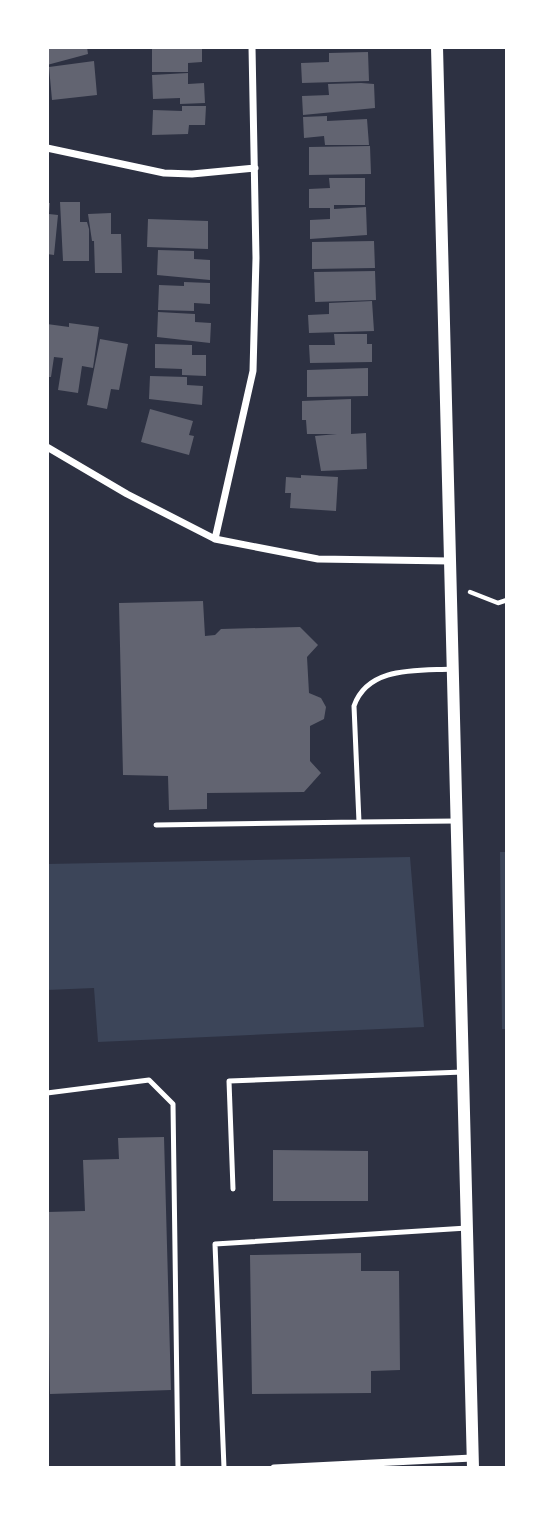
<svg xmlns="http://www.w3.org/2000/svg" width="554" height="1515" viewBox="0 0 554 1515" font-family="'Varela Round',sans-serif">
	<rect width="100%" height="100%" fill="#2d3142"/>
	<!-- green -->
	<path fill="#3c4559" d="M500,852H507V1029H502Z
		M410,857L424,1027L98,1042L94,988L47,990V864Z"/>
	<!-- building -->
	<path fill="#626471" d="M47,47H87L88,54L47,65Z
		M202,47V62L188,63V72H152V48Z
		M368,52L369,81L302,83L301,63L329,62V53Z
		M94,61L97,95L52,100L49,67Z
		M188,73V84L204,83L205,103L180,104V98L153,99L152,75Z
		M361,83L374,84L375,108L303,115L302,96L329,95L328,84Z
		M182,106H206L205,125H189L188,134L152,135L153,110L182,111Z
		M327,116V121L367,119L369,145H325L324,136L304,138L303,117Z
		M370,146L371,174L309,175V147Z
		M329,178H365V205H334V209L366,207L367,235L310,239V220L330,219V208H309V189L330,188Z
		M60,202H80V222H87L89,229V261H63Z
		M47,203H50L49,214L58,215L54,255L47,254Z
		M111,213V234H121L122,273H95L94,241H92L88,214Z
		M148,219L208,221V249L147,247Z
		M374,241L375,268L312,269V242Z
		M158,250L194,251V259L210,260V280L157,275Z
		M375,271L376,300L315,302L314,272Z
		M184,282L210,283V304L194,303V311L158,310L159,285L184,286Z
		M372,301L374,331L309,333L308,315L329,314V303Z
		M158,312L195,314V322L211,323L210,343L157,337Z
		M69,323L99,327L93,368L82,366L78,393L58,390L63,358L54,357L51,377H47V324L69,327Z
		M334,334H367V344H372V362L310,363L309,345H335Z
		M100,339L128,344L119,390L111,389L107,409L87,405Z
		M155,344L192,345V355H206V376L182,375V369L155,368Z
		M368,368V396L307,397V370Z
		M150,376L187,377V385L203,386L202,405L149,399Z
		M351,399V434L366,433L367,469L321,471L315,436L337,434H307L306,420H302V401Z
		M150,409L193,421L189,435L194,436L189,455L141,442Z
		M301,475L338,477L336,511L290,508L291,493H285L286,477L301,478Z
		M203,601L205,636L215,635L221,629L300,627L318,645L307,657L309,693L321,698L326,707L324,719L310,726V761L321,773L304,792L207,793V809L169,810L168,776L123,775L119,603Z
		M164,1137L171,1390L50,1394L47,1212L85,1211L83,1160L119,1159L118,1138Z
		M273,1150L368,1151V1201H273Z
		M361,1253V1271H399L400,1370L371,1371V1393L252,1394L250,1255Z"/>
	<g fill="none" stroke-linecap="round" stroke-linejoin="round">
		<!-- path -->
		<path stroke="#fff" stroke-width="4.5" d="M470,592L498,603L507,600"/>
		<!-- service -->
		<path stroke="#fff" stroke-width="5" d="M452,669C417,671 368,666 354,706L359,822L456,821
			M156,825L359,822
			M47,1093L149,1080L173,1104L178,1468
			M233,1189L229,1081L463,1072
			M224,1468L215,1244L467,1228"/>
		<!-- minor -->
		<path stroke="#fff" stroke-width="7" d="M47,148L164,173L192,174L255,168
			M47,447L127,494L215,539L318,559L450,561
			M215,539L253,371L256,258L252,47
			M274,1468L472,1458"/>
		<!-- tertiary -->
		<path stroke="#fff" stroke-width="12" d="M437,47L473,1468"/>
	</g>
	<!-- border -->
	<rect width="554" height="1515" fill="none" stroke="#ffffff" stroke-width="98"/>
</svg>
